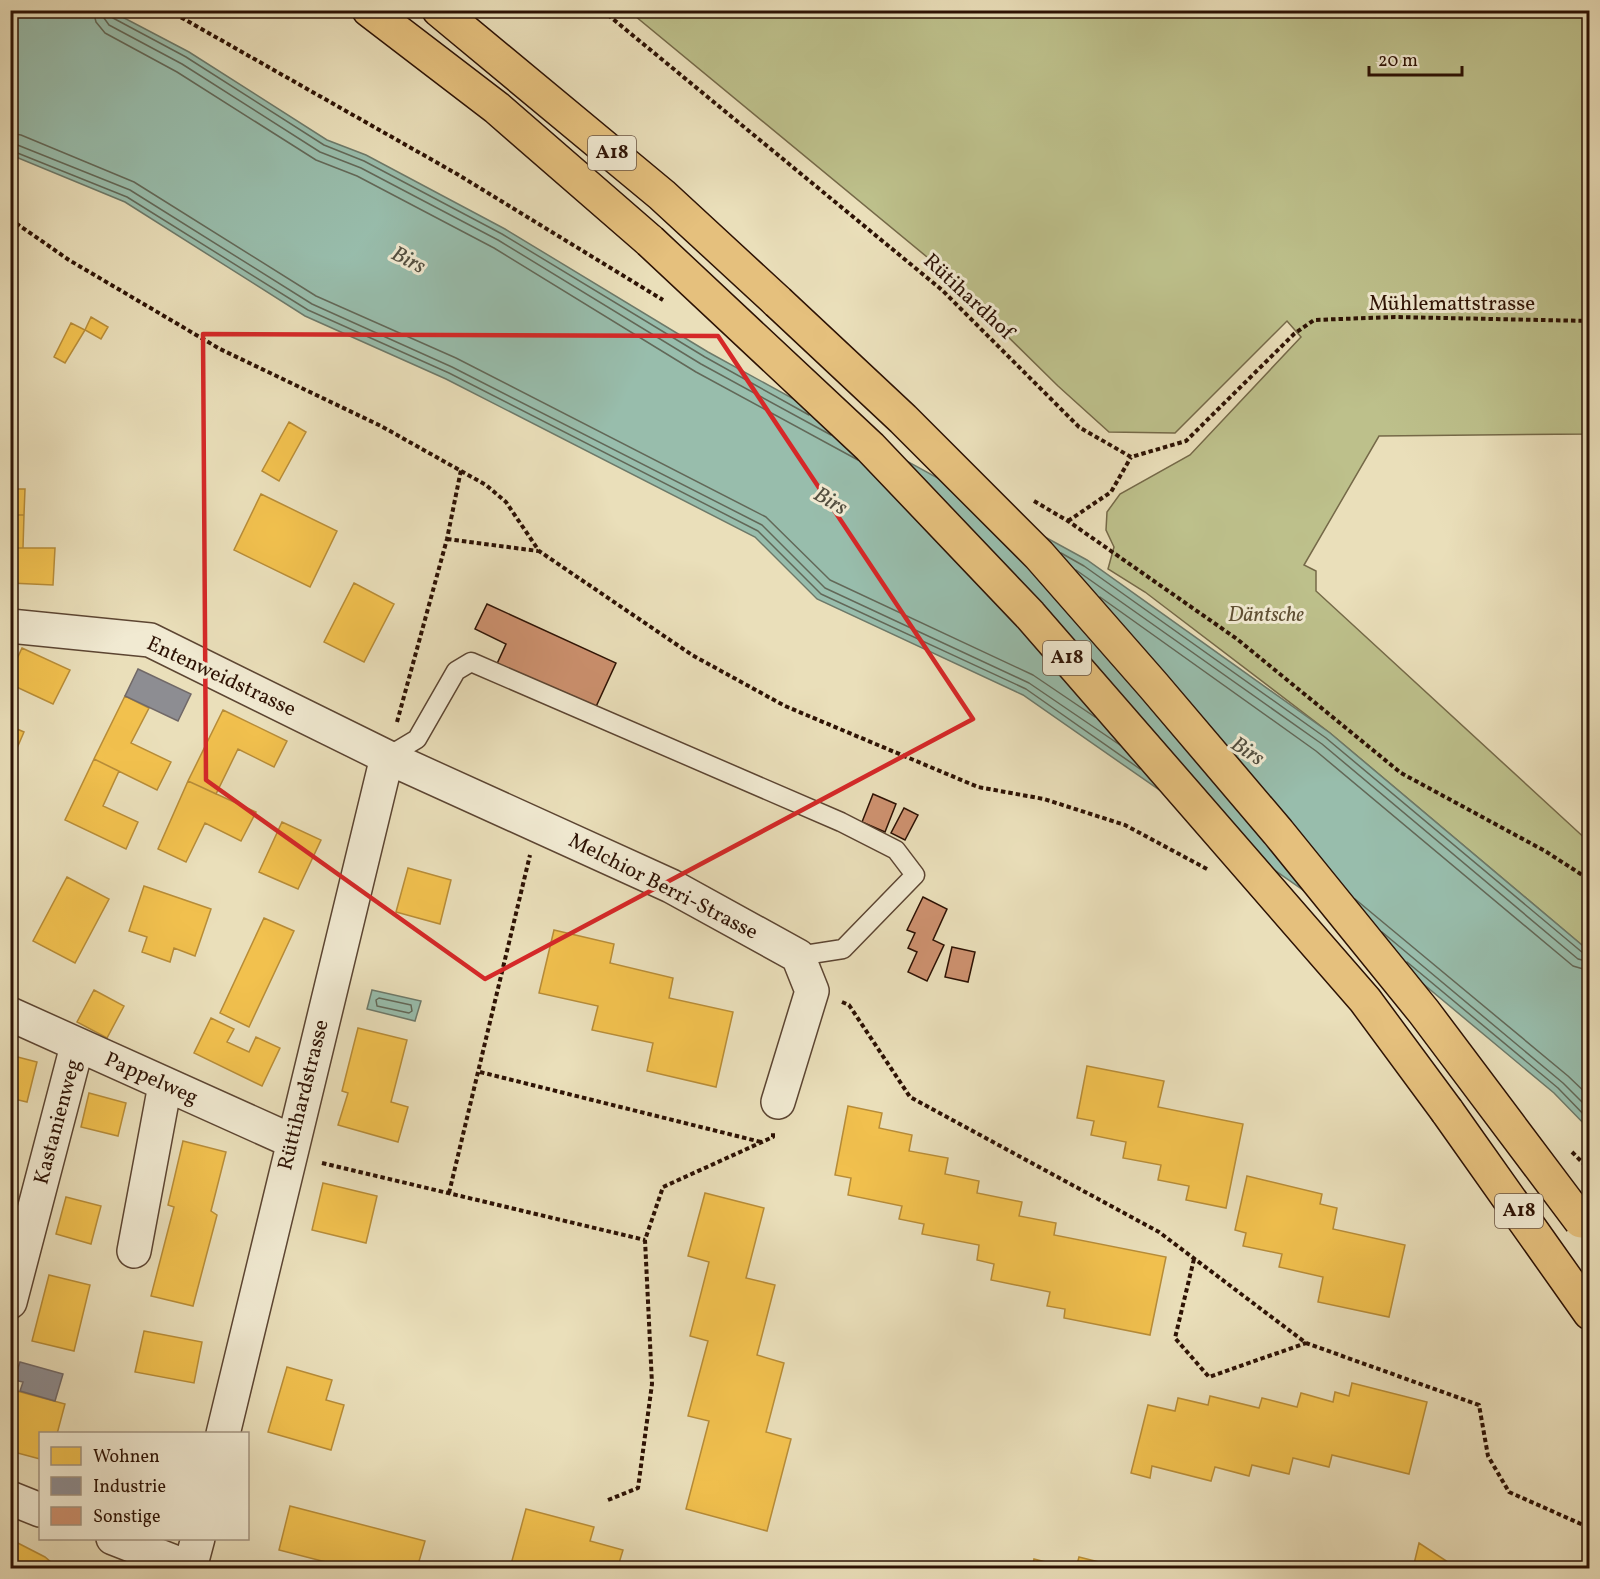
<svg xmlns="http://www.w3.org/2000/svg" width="1600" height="1579" viewBox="0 0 1600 1579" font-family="Vollkorn,serif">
	<rect width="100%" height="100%" fill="#eadfba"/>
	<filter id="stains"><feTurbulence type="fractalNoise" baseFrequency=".00333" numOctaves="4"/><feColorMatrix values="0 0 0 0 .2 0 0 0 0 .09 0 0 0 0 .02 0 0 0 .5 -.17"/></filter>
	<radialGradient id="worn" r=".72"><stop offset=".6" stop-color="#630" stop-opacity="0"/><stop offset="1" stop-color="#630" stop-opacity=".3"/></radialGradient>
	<!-- green -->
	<path fill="#bdc08b" stroke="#756948" stroke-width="1.5" d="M629,11H1589V434L1379,436L1304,565L1316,571V591L1589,842V951L1330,733L1145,592L1108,569L1114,547L1106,530L1107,512L1120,494L1190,455L1301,337L1287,321L1175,433L1109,432L1058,386L927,257Z"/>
	<!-- water -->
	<path fill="#98bdac" stroke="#6d7969" stroke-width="1.5" d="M10,11H111L189,52L327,140L366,155L505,229L708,352L1087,560L1330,733L1589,951V1129L1554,1093L1349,922L1023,695L817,599L755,537L446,379L305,316L125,202L11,155Z
		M372,990L421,1001L415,1021L367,1009Z"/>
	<!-- homes -->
	<path fill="#f2c14e" stroke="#b78c38" stroke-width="1.5" d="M91,317L108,327L101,339L85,330Z
		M71,323L85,330L65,363L54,357Z
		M289,422L306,432L279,481L262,471Z
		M10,489H25L24,515H10Z
		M261,494L337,531L310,587L234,550Z
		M10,515H24L23,548H10Z
		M10,548H55L53,585L10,583Z
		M354,583L394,604L364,662L324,642Z
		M22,648L70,670L53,704L10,684V674Z
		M125,696L149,708L131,743L171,762L157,790L94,759Z
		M223,710L287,741L274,767L238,749L216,794L188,781Z
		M10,726L24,732L11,762H10Z
		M94,759L119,771L103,806L138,822L126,849L65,820Z
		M188,781L256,812L241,841L205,823L186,862L158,849Z
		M282,822L321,840L298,889L259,872Z
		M408,868L451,880L440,924L396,912Z
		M67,877L109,899L75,963L33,941Z
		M144,886L211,909L195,956L174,948L170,962L142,952L147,937L129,931Z
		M264,918L294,931L249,1027L220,1013Z
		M554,930L614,944L610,963L673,978L669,998L733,1012L716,1087L647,1071L653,1043L592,1030L598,1006L539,993Z
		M94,990L124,1006L107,1038L77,1022Z
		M211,1018L234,1029L227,1042L249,1052L256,1037L280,1048L262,1086L194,1053Z
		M358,1028L407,1040L391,1102L408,1107L398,1142L338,1125L348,1093L342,1091Z
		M10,1055L37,1062L27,1102L10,1098Z
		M1087,1066L1164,1081L1158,1107L1243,1124L1226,1208L1186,1200L1189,1186L1158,1180L1161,1165L1123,1158L1126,1142L1091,1135L1094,1121L1077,1118Z
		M89,1093L126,1103L118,1136L81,1127Z
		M848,1106L882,1113L879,1128L912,1135L909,1151L948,1158L945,1174L979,1181L977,1193L1022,1202L1019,1216L1056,1223L1054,1235L1166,1257L1150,1335L1064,1318L1065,1309L1047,1306L1050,1292L991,1280L994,1264L977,1260L979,1245L922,1234L924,1224L899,1219L902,1206L848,1195L851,1178L835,1175Z
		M183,1141L226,1152L211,1211L217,1215L193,1306L151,1296L174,1207L168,1205Z
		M1247,1176L1322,1194L1320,1204L1337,1208L1333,1229L1405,1245L1389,1317L1318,1302L1323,1277L1279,1267L1282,1254L1243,1246L1246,1233L1235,1230Z
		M323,1183L377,1196L366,1243L312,1230Z
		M705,1193L764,1208L746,1278L775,1285L757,1355L784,1363L766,1432L791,1439L767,1531L686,1509L709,1421L688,1416L708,1341L690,1336L709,1262L688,1256Z
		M66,1197L101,1206L91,1244L56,1234Z
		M49,1275L90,1285L74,1351L32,1341Z
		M144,1331L202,1342L194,1383L135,1372Z
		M287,1367L332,1380L326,1400L344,1405L331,1450L268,1432Z
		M1352,1383L1427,1402L1409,1474L1332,1455L1329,1467L1293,1458L1289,1474L1252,1465L1249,1476L1215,1467L1211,1481L1152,1466L1150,1478L1131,1473L1148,1405L1175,1411L1178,1398L1208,1405L1210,1396L1259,1408L1262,1398L1297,1407L1301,1393L1333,1402L1335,1392L1349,1396Z
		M17,1391L65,1404L57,1434H40V1459L10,1451L15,1422L10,1420V1414Z
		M290,1506L425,1541L417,1568H349L279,1550Z
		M526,1509L594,1527L590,1541L623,1550L619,1563L638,1568H510Z
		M10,1539L45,1557L52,1563L51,1568H10Z
		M1419,1543L1457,1568H1413Z
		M1079,1557L1103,1563L1101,1568H1076Z
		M1034,1559L1069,1568H1032Z"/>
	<!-- industry -->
	<path fill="#8d8d92" stroke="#706867" stroke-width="1.5" d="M10,659L16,661L10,674Z
		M138,669L191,694L178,721L125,696Z
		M20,1362L63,1374L55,1401L20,1391L23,1382L14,1380Z"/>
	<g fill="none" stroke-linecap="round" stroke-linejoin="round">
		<!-- shore -->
		<path stroke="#626858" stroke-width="1.5" d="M93,10L96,22L105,33L177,72L316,160L357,176L494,248L696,372L858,460
			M102,10L104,18L109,25L182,64L320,152L361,168L498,240L701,364L831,435
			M110,10L113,18L186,57L324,145L364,161L502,234L705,357L809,415
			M10,133L21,135L134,182L316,296L456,358L766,517L830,580L1033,675L1095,717
			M10,142L130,190L312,304L452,367L762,525L825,588L1029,683L1120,745
			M10,150L127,197L308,310L449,373L758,531L821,594L1026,689L1140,769
			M1061,553L1084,566L1326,738L1583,953L1590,955
			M1076,570L1322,744L1578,959L1590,962
			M1100,597L1316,751L1573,966L1590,971
			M1355,899L1568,1076L1590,1097
			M1382,932L1563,1083L1590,1110
			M1407,962L1558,1088L1590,1121
			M379,998L411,1005L412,1011L409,1013L377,1006L376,1000Z"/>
	</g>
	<!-- building -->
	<path fill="#cd916f" stroke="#2d1204" stroke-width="1.5" d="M487,604L616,663L594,711L496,666L506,644L475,629Z
		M873,794L896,804L885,832L862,822Z
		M904,808L918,815L905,840L891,833Z
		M923,897L947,909L933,940L944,945L927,981L908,972L917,952L908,948L915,933L907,930Z
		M952,947L975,952L968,982L945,977Z"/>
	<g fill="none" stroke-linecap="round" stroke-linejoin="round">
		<!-- lane casing -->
		<g stroke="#5c4532" stroke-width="21">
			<path id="lane" d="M387,757L417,739L456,671L471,662L841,822L896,850L915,875L843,949L798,956"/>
		</g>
		<!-- street casing -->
		<g stroke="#5c4532" stroke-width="36">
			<path id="street" d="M10,626L150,640L387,757L671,886L798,956L812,991L778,1102
				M10,1014L292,1141
				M134,1251L165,1085
				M10,1302L77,1046
				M223,1434L387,757
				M10,1498L40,1510
				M113,1538L190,1568
				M190,1568L198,1538"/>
		</g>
		<!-- highway casing -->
		<g stroke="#2d1204" stroke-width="36">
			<path id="highway" d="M369,10L497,108L650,241
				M439,10L662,195L778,302
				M1447,1111L1590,1313"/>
		</g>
		<!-- path -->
		<path stroke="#2d1204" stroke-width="4" stroke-dasharray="4.5 3" stroke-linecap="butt" d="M168,10L457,174L663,300
			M602,10L942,290L1079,427L1131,457L1186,441L1294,334L1314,320L1395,317L1590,321
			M10,219L69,260L220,349L381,426L486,485L506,502L539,551L692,655L785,706L978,787L1044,799L1125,825L1207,869
			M1034,501L1068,521L1237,639L1401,773L1545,851L1590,880
			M1068,521L1111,492L1131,457
			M447,539L538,551
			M397,722L447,539L461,470
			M842,1002L849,1005L910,1097L1159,1232L1306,1343L1479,1405L1488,1456L1509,1492L1590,1528
			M480,1072L761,1142
			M1572,1152L1590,1170
			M322,1163L645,1240
			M449,1193L530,855
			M1194,1259L1175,1338L1209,1377L1306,1343
			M608,1500L638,1488L652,1384L645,1240L663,1187L773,1137V1133"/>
		<!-- lane -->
		<use href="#lane" stroke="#f1ead2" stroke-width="18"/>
		<!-- street -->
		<use href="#street" stroke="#f1ead2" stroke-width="33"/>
		<!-- highway -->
		<use href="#highway" stroke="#e5c07d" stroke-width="33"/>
		<!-- highway-bridge casing -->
		<g stroke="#2d1204" stroke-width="36" stroke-linecap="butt">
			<path id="highway-bridge" d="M650,241L870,447L1030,615L1365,1000L1447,1111
				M778,302L903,419L1039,555L1153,685L1278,832L1424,1012L1581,1221"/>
		</g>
		<!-- highway-bridge -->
		<use href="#highway-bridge" stroke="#e5c07d" stroke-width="33"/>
	</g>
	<!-- marked area -->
	<path fill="none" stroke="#d62828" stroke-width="4.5" stroke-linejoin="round" d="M203,334L718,336L973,719L485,979L206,780Z"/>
	<g text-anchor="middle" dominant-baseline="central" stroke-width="6" stroke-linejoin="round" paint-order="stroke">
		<!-- shield labels -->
		<g fill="#f1ead2" stroke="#685342" stroke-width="1.5">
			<rect x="588" y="136" width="48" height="34" rx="4.5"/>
			<rect x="1043" y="641" width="48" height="34" rx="4.5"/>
			<rect x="1495" y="1194" width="48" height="34" rx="4.5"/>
		</g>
		<g font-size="20" font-weight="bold" fill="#2d1204">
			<text x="612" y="153">A18</text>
			<text x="1067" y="658">A18</text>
			<text x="1519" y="1211">A18</text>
		</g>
		<!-- street labels -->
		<g font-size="21" fill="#2d1204" stroke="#f1ead2">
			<text transform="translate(968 297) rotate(43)">Rütihardhof</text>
			<text x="1452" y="304">Mühlemattstrasse</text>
			<text transform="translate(221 677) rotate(25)">Entenweidstrasse</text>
			<text transform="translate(663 887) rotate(27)">Melchior Berri-Strasse</text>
			<text transform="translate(151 1079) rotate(24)">Pappelweg</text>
			<text transform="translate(304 1095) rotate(-76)">Rüttihardstrasse</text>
			<text transform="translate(58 1122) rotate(-75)">Kastanienweg</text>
		</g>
		<!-- park labels -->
		<g font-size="21" font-style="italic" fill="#5f4f33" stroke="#f1ead2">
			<text x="1266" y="615">Däntsche</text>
		</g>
		<!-- water labels -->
		<g font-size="22" font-style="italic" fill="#524e3f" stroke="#f1ead2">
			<text transform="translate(408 261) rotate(27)">Birs</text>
			<text transform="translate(830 502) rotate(30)">Birs</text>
			<text transform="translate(1247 752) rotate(33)">Birs</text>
		</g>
	</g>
	<!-- margin -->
	<rect width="1600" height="1579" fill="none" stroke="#eadfba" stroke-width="36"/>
	<rect x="12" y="12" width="1576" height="1555" fill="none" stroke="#2d1204" stroke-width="3"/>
	<rect x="18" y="18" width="1564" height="1543" fill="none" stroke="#2d1204" stroke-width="1.5"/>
	<!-- legend -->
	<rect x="39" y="1432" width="210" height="108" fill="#f1ead2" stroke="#a39480" stroke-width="1.5"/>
	<rect x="51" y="1447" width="30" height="18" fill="#f2c14e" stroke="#a39480" stroke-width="1.5"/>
	<text x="93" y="1462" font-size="18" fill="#2d1204">Wohnen</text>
	<rect x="51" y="1477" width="30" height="18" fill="#8d8d92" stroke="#a39480" stroke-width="1.5"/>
	<text x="93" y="1492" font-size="18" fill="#2d1204">Industrie</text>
	<rect x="51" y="1507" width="30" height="18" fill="#cd916f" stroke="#a39480" stroke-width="1.5"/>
	<text x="93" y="1522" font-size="18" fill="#2d1204">Sonstige</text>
	<!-- scale -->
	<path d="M1369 66v9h93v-9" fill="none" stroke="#2d1204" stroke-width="3"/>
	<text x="1378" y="66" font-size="18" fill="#2d1204" stroke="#f1ead2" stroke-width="4.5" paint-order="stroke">20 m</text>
	<rect width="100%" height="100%" filter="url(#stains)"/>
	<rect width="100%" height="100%" fill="url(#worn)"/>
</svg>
